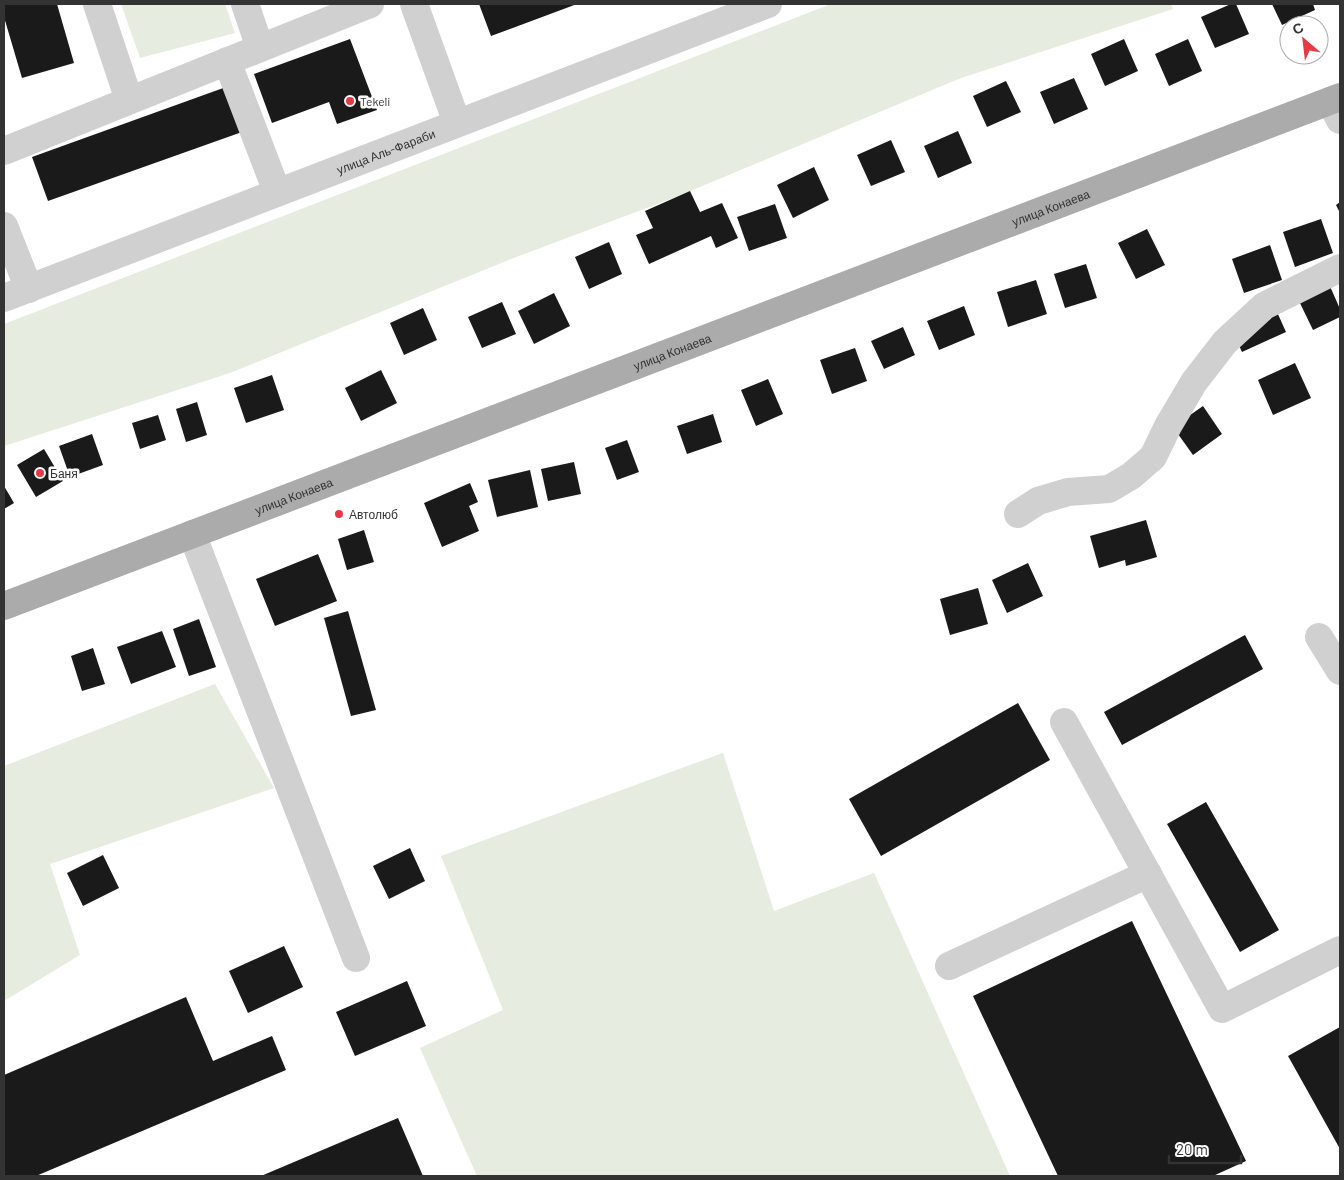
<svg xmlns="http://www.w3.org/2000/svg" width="1344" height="1180" viewBox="0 0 1344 1180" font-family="Barlow,sans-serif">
	<rect width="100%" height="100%" fill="#fff"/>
	<!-- green -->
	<path fill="#e6ecdf" d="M121,4H225L235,33L140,58Z
		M831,4H1171L1173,9L961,78L676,197L511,259L230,373L4,446V324Z
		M215,684L274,788L50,864L80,955L4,1001V766Z
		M723,753L774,911L874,873L1010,1176H477L420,1048L503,1010L441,856Z"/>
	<!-- building -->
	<path fill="#1a1a1a" d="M4,4H57L74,63L22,78L4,17Z
		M479,4H577L491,36Z
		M1231,4H1236L1249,34L1215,48L1201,17Z
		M1272,4H1313L1315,10L1282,25Z
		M350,39L377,110L337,124L329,102L272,123L254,74Z
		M1124,39L1138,71L1105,86L1091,54Z
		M1188,39L1202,71L1169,86L1155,54Z
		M1074,78L1088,109L1054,124L1040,92Z
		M1006,81L1021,112L987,127L973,96Z
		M226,87L242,132L48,201L32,157Z
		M958,131L972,163L938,178L924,146Z
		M891,140L905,172L871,186L857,155Z
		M814,167L829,200L793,218L777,185Z
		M690,191L700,212L722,203L738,238L716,248L711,236L649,264L636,235L653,228L645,211Z
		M1340,202V213L1336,205Z
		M775,204L787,238L749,251L737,217Z
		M1321,219L1333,253L1295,267L1283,232Z
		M1147,229L1165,265L1136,279L1118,243Z
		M609,242L622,274L589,289L575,257Z
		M1270,245L1282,280L1244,293L1232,259Z
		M1086,264L1097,298L1065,308L1054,274Z
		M1036,280L1047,314L1008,327L997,292Z
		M1329,284L1340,309V317L1313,330L1298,299Z
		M554,293L570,326L534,344L518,311Z
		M502,302L516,334L482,348L468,317Z
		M964,306L975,335L939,350L927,321Z
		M423,308L437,340L404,355L390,323Z
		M1277,312L1286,332L1242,352L1236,339Z
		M903,327L915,355L884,369L871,341Z
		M855,348L867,381L832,394L820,360Z
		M1295,363L1311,398L1273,415L1258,380Z
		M381,370L397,403L361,421L345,388Z
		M272,375L284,410L246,423L234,388Z
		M768,379L783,414L756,426L741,390Z
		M197,402L207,435L186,442L176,409Z
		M1203,406L1222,434L1193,455L1173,427Z
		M713,414L722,442L687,454L677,426Z
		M158,415L166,440L140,449L132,423Z
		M92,434L103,465L70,477L59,446Z
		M627,440L639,472L617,480L605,448Z
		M44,449L63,481L36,497L17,465Z
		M574,462L581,494L548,501L541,469Z
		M530,470L538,507L497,517L488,480Z
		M470,483L478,502L469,506L479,531L442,547L424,503Z
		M4,486L14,503L4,509Z
		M1146,520L1157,557L1126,566L1125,560L1099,568L1090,536Z
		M364,530L374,562L347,570L338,539Z
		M318,554L337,601L275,626L256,579Z
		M1028,563L1043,596L1007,613L992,580Z
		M978,588L988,624L950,635L940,599Z
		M348,611L376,710L351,716L324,618Z
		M199,619L216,667L189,676L173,629Z
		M162,631L176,667L131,684L117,647Z
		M1245,635L1263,669L1122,745L1104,712Z
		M93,648L105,684L82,691L71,656Z
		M1018,703L1050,760L881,856L849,799Z
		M1206,802L1279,930L1240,952L1167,824Z
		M410,848L425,881L389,899L373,866Z
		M103,855L119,888L83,906L67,873Z
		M1132,921L1246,1161L1213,1176H1058L973,996Z
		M284,946L303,987L248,1013L229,971Z
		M407,981L426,1026L355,1056L336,1012Z
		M186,997L213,1061L272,1036L286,1070L36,1176H4V1075Z
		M1340,1027V1149L1288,1056Z
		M398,1118L423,1176H261Z"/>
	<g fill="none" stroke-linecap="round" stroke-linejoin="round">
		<!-- minor -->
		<g stroke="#d0d0d0" stroke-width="28">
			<path d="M97,4L129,100"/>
			<path d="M245,4L260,48"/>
			<path d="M414,4L457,123"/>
			<path d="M227,61L277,192"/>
			<path d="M1330,101L1340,120"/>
			<path d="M4,151L370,4"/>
			<path d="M4,226L29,289"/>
			<path id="s1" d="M4,298L768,4"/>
			<path d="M1018,514L1038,501L1068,492L1109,489L1131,476L1153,457L1168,426L1194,382L1225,342L1264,306L1340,268"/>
			<path d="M192,534L356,958"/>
			<path d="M1319,637L1340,671"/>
			<path d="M1064,722L1222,1009L1340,950"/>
			<path d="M949,966L1148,874"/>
		</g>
		<!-- major -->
		<path stroke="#ababab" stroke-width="28" id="s2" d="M4,606L1340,97"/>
	</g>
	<!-- markers -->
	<g fill="#e63946" stroke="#fff" stroke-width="2">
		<circle cx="350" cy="101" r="5"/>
		<circle cx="40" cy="473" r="5"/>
		<circle cx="339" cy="514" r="5"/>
	</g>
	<g text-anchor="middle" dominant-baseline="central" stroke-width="5" stroke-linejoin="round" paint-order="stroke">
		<!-- poi labels -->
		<g font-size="12" fill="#333" stroke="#fff" text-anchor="start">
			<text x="360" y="101">Tekeli</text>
			<text x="50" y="473">Баня</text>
			<text x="349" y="514">Автолюб</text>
		</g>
		<!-- street labels -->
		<g font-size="12" fill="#333" stroke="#fff">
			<text stroke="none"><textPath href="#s1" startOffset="409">улица Аль-Фараби</textPath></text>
			<text stroke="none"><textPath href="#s2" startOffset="1120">улица Конаева</textPath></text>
			<text stroke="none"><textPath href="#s2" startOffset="715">улица Конаева</textPath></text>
			<text stroke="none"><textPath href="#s2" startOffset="310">улица Конаева</textPath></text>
		</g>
	</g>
	<!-- border -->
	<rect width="1344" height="1180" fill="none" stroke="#333333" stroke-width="10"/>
	<!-- north arrow -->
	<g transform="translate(1304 40) rotate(332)"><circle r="24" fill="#ffffff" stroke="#adadad"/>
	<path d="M0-4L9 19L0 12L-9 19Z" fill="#e63946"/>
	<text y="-8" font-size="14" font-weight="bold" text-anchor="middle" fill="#333333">С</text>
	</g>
	<!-- scale -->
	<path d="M1169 1155v8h72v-8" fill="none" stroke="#333333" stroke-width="2.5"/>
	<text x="1176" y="1155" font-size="15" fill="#333333" stroke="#ffffff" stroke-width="4" paint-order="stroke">20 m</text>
</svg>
